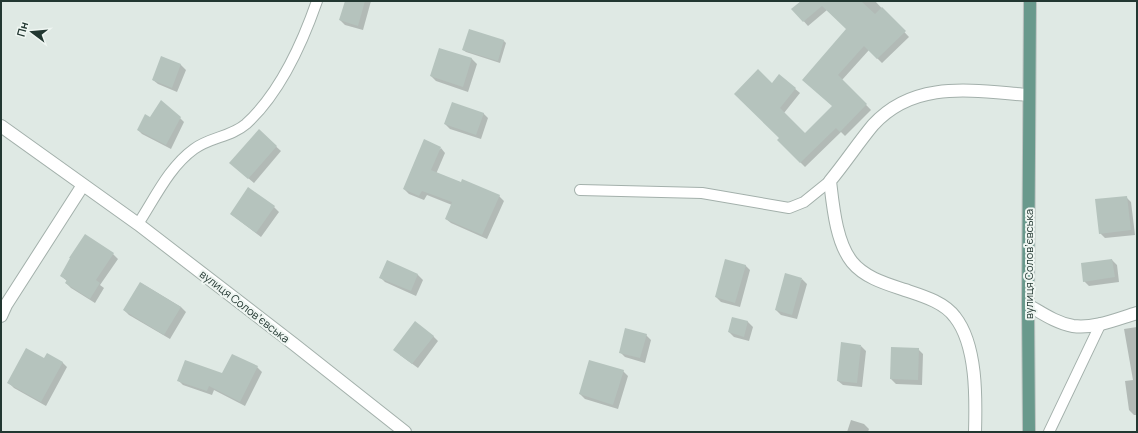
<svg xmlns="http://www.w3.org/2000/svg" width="1138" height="433" viewBox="0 0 1138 433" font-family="Manrope,sans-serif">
	<rect width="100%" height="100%" fill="#dfe9e4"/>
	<!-- shadow -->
	<path fill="#0003" d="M346,1H371L363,30L345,25L340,20Z
		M802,1H875L909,37L882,63L869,50L842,80L871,110L845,136L841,132L805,167L778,140L780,138L772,85L780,76L800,93L784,113L805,134L833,106L808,84L848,29L827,10L808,26L793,9Z
		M504,41L506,43L500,63L466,52L463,50Z
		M440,49L472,59L477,64L468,92L436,81L431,76Z
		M161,58L181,65L186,70L177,92L158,84L153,80Z
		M483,113L488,118L481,139L450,129L445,124Z
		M151,118H180L184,122L171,149L142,134L138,130Z
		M259,131L281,151L254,183L236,168Z
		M441,148L445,153L436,174L499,196L504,201L487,239L451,223L446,219L452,205L427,195L424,200L409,194L404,189Z
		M1126,197L1131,202L1135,235L1105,238L1100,233Z
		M274,207L279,212L261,237L231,214Z
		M113,254L118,259L100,285L104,288L95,303L71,288L66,283L67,281L61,276Z
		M1112,260L1117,265L1119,282L1089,286L1084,281Z
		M387,262L418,275L423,280L416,296L385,282L380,277Z
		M745,265L750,270L740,307L721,302L716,297Z
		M802,279L807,284L797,319L781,315L776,310Z
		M141,283L181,307L186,312L170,339L129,315L124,310Z
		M732,318L748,322L753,327L749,341L734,337L729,332Z
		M1137,327V415H1134L1129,410L1125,381L1133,380L1124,329Z
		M646,335L651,340L645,363L625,357L620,352Z
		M433,336L438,341L418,368L400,355Z
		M861,346L866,351L862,387L843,385L838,381Z
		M892,348L918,349L923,354L922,385L896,384L891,379Z
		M45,359L62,362L67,367L46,406L14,388L9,383Z
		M257,367L262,372L245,406L214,390L212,395L183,385L178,380L223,374Z
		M623,371L628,376L618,409L585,399L580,394Z
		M851,420L864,424L869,429L868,432H847Z"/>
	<!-- building -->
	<path fill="#b5c3bd" d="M345,1H365L358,26L339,20Z
		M801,1H861L875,14L882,7L906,31L877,59L864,46L838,75L867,104L840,132L836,128L800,163L777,140L779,138L734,94L758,69L772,83L779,74L796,88L780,108L805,133L832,106L802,80L846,29L822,6L803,22L791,9Z
		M469,29L504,40L498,61L462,50Z
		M439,48L472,58L463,87L430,76Z
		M161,56L181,64L172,88L152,80Z
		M161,100L181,117L166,145L137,130L145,114L150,117Z
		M452,102L484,113L476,135L444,124Z
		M259,129L277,146L248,179L229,163Z
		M424,139L441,147L431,170L461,182L462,179L500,195L482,235L445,219L452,202L422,191L419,196L403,189Z
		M248,187L275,206L256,233L230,214Z
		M1127,196L1131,230L1099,234L1095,199Z
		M85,234L114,253L96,280L100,283L90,299L65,283L67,280L60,276L70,258H69Z
		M725,259L746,265L735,303L715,297Z
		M1112,259L1115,277L1083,282L1081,263Z
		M387,260L418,274L411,291L379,278Z
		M785,273L802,278L792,315L775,310Z
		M140,282L181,307L164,335L123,310Z
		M732,317L748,321L744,337L728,332Z
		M415,321L434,336L412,364L393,350Z
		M625,328L647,334L640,358L619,353Z
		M841,342L861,345L857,383L837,381Z
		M891,347L919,348L918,380L890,379Z
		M26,348L44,358L47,353L63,362L41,402L7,383Z
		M232,354L258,366L240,402L209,386L207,391L177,381L185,360L222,373Z
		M589,360L624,370L613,405L579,394Z"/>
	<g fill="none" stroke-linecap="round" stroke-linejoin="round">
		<!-- service casing -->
		<g stroke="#a3b0ab" stroke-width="12">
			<path id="service" d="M580,190L702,193L789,208L804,202L830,181
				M138,224C155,198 169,167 194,149C210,137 231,137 246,124C280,93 302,44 317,1
				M1049,432L1101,323"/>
		</g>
		<!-- minor casing -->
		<g stroke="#a3b0ab" stroke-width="14">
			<path id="minor" d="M1,126L138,224L295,345L405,432
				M1028,305C1042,313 1056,323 1073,326C1094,329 1117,319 1137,313
				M1,316L6,305L83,185
				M975,432C976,398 977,345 955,317C944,302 923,296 905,290C887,284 865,278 852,262C836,242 833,206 830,181C845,163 858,143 873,125C915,79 973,91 1029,95"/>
		</g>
		<!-- primary casing -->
		<g stroke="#bdc3c1" stroke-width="14">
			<path id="primary" d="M1029,432L1028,305L1030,1"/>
		</g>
		<!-- service -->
		<use href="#service" stroke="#fff" stroke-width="10"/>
		<!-- minor -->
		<use href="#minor" stroke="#fff" stroke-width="12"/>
		<!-- primary -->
		<use href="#primary" stroke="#69998c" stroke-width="12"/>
	</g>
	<g text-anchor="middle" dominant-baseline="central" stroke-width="4" stroke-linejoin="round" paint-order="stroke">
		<!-- street labels -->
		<g font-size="11" fill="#223731" stroke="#eff6f2">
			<text transform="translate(1028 264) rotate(-90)">вулиця Соловʼєвська</text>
			<text transform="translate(245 306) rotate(38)">вулиця Соловʼєвська</text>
		</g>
	</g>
	<!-- border -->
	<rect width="1138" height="433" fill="none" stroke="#223731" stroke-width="4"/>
	<!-- north arrow -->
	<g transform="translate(32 32) rotate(286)" stroke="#eff6f2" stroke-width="3" paint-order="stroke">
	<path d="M0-3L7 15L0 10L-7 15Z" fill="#223731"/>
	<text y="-6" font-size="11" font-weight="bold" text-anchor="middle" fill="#223731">Пн</text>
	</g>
</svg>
